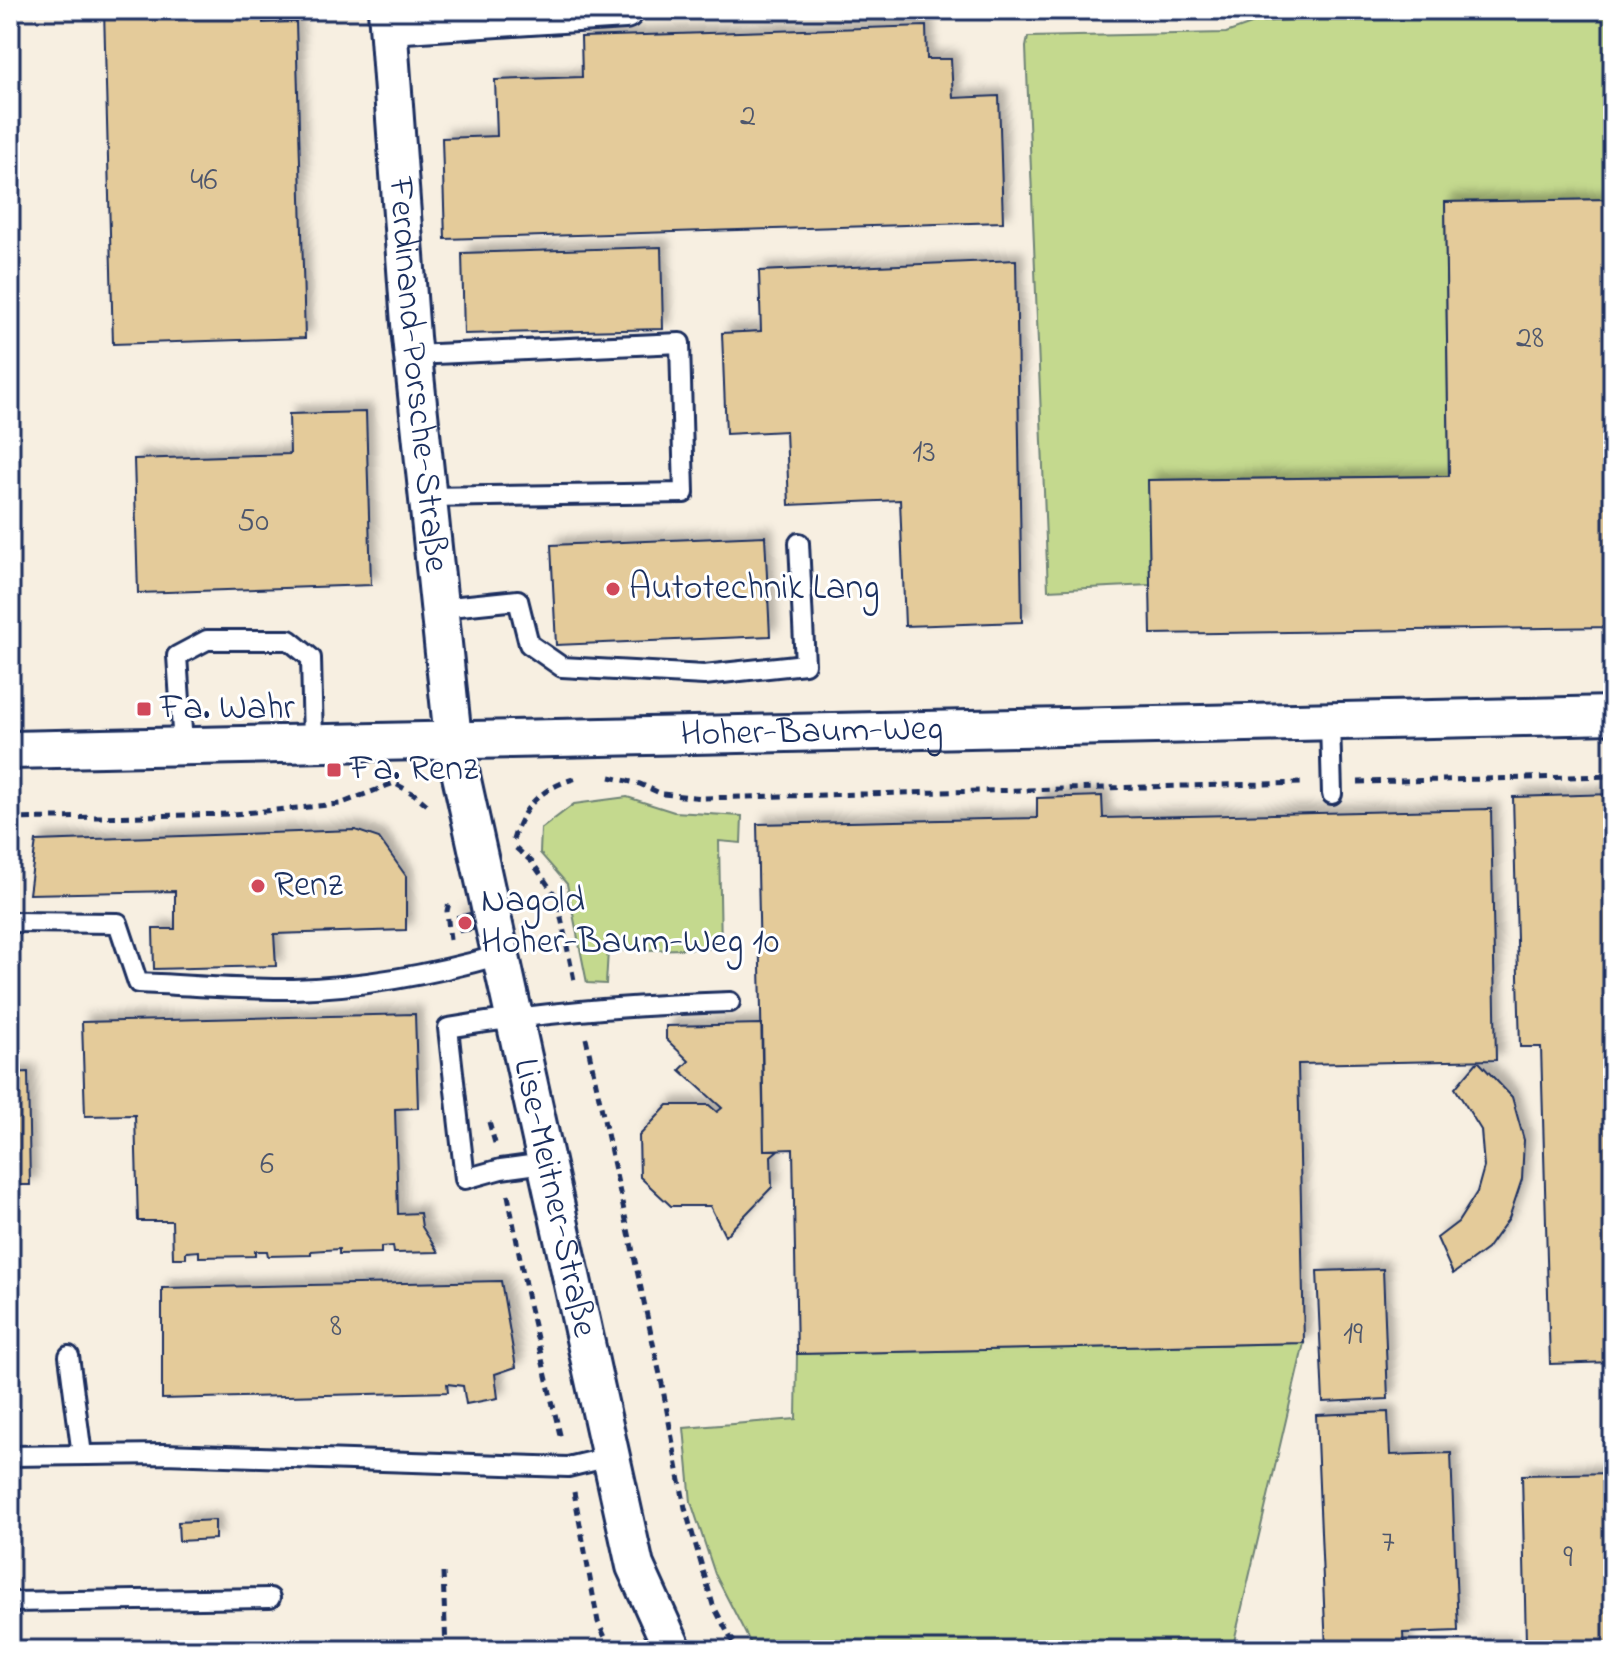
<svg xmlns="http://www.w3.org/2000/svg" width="1623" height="1660" viewBox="0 0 1623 1660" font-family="'Indie Flower',sans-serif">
	<defs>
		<filter id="shadow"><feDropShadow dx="7" dy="-7" stdDeviation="4" flood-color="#0004"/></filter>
	</defs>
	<rect width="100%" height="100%" fill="#fff"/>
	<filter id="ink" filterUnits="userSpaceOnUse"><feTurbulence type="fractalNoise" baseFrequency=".0125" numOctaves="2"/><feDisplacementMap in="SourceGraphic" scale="16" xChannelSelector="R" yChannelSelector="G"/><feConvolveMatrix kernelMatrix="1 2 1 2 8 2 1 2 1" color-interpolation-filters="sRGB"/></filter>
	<g filter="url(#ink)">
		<!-- built -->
		<path fill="#f7efe1" d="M10,10H1455L1257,22L1226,33L1028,38L1026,47L1048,589L1148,480L1445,202L1613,199V1650H1232L1304,1344L795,1391L796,1419L684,1428L691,1502L715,1574L754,1650H10Z"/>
		<!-- green -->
		<path fill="#c4d98e" stroke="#708476" stroke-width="2" d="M1455,10H1613V199L1445,202L1449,476L1149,480L1150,585L1048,590L1026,47L1028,37L1226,33L1257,22Z
			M627,797L674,812L742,816L741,843L719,841L721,948L608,951L606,984L587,983L567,884L540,853L541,829L574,804Z
			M1304,1343L1232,1650H754L715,1574L691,1502L684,1428L796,1419L797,1354Z"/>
		<!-- building -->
		<path fill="#e4cb9a" stroke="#1b2f5e" stroke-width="2" filter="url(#shadow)" d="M104,10H263V23L296,22L305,338L113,344Z
			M926,26L927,59H951L953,98L999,96L1003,222L445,239L442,138L497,136L495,80L582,77L581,37Z
			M1613,199V627L1151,634L1148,480L1449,476L1445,202Z
			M661,247L663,329L464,334L462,253Z
			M1016,260L1022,622L905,626L900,500L789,505L786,431L726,434L722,333L761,331L759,271Z
			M366,412L371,585L138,593L134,459L290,454L289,414Z
			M765,536L770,636L556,645L551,545Z
			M1613,794V1362L1550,1364L1541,1047H1520L1513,797Z
			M1102,796L1103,818L1491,809L1496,1060L1298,1064L1304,1343L797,1354L793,1149L764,1150L757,824L1037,818V798Z
			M355,830L379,838L406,876V930L274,934L276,966L154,969L153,929H175V891L29,894L36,841Z
			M470,913L473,930L460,932L457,916Z
			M415,1014L418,1108L395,1109L398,1214L420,1213L422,1227L438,1252L394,1253L393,1246L381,1247V1253L339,1254V1249L311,1251V1255L268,1256L267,1251H255V1256L199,1257V1251L186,1252V1258H173L172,1221H138L135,1115L85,1116L82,1022Z
			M762,1024L764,1150H778L771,1156L772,1187L725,1236L710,1206H671L640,1177L639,1136L668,1105H709L717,1112L722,1108L680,1070L689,1061L666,1039V1026Z
			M1478,1061L1512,1097L1524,1140L1522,1179L1509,1218L1487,1249L1453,1274L1437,1238L1458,1222L1477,1192L1484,1167L1481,1130L1455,1088Z
			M28,1072L30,1185H10V1073Z
			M1383,1269L1388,1399L1323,1402L1317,1271Z
			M501,1281L516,1367L495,1374L498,1398L466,1404L463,1386L447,1384L448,1392L162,1399V1288Z
			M1388,1412L1390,1455L1451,1453L1458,1631L1403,1633L1404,1650H1326L1316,1415Z
			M1613,1473V1650H1540V1642H1526L1522,1475Z
			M215,1520V1539L179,1541L178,1522Z
			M1473,1644H1510V1650H1473Z"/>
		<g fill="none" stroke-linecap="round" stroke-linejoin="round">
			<!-- service casing -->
			<g stroke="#1b2f5e" stroke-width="24">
				<path id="service" d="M413,355L680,343L684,493L428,497
					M440,608L518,600L529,644L562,667L704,675L805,664L799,543
					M1330,722L1332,794
					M183,745L177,656L207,640H289L311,658L313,742
					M10,922L118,923L138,983C189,985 242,990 293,989C362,987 434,974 500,955
					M545,1163L501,1169L465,1179L448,1028C542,1012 635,1005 730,1002
					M69,1356L82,1455
					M10,1456L164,1454L568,1467L610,1457
					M10,1602L270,1598"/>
			</g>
			<!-- minor casing -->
			<g stroke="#1b2f5e" stroke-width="42">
				<g id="minor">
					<path id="s1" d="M387,10L411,337L453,739L635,1566L673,1650"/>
					<path d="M389,25L625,10"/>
					<path id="s2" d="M10,750L1613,715"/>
				</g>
			</g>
			<!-- path -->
			<path stroke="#1b2f5e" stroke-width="5" stroke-dasharray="8 6" stroke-linecap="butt" d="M610,777L640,784L662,794L703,798L1304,783
				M1358,782L1613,776
				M10,819L233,814L340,804L394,783L414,794L431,808
				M513,840C524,802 544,787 580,777
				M516,848L532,862L557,898L575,985
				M450,940L447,911L450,899
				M586,1038L662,1384L685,1508L713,1605L730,1637L741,1650
				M489,1122L495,1143
				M508,1195L528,1300L561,1439
				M574,1492L598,1622L611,1650
				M443,1573L446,1650"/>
			<!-- service -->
			<use href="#service" stroke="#fff" stroke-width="18"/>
			<!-- minor -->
			<use href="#minor" stroke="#fff" stroke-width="36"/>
		</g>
	</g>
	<!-- markers -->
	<g fill="#d1495b" stroke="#fff" stroke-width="3">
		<circle cx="613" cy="589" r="8"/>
		<rect x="136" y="701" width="16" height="16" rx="4"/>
		<rect x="326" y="762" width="16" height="16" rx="4"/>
		<circle cx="258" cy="886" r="8"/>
		<circle cx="465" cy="923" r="8"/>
	</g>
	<g text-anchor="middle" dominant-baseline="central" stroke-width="6" stroke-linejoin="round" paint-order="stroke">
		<!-- number labels -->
		<g font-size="32" fill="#4d566d">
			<text x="748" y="117">2</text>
			<text x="204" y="181">46</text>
			<text x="1530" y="339">28</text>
			<text x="924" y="453">13</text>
			<text x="253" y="522">50</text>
			<text x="267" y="1165">6</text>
			<text x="336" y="1327">8</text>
			<text x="1353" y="1335">19</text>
			<text x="1388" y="1543">7</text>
			<text x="1568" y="1558">9</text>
		</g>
		<!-- street labels -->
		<g font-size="36" fill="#1b2f5e" stroke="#fff">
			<text stroke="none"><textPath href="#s1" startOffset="366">Ferdinand-Porsche-Straße</textPath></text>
			<text stroke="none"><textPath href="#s2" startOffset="802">Hoher-Baum-Weg</textPath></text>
			<text stroke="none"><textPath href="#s1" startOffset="1202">Lise-Meitner-Straße</textPath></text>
		</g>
		<!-- poi labels -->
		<g font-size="36" fill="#1b2f5e" stroke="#fff" text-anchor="start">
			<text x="629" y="589">Autotechnik Lang</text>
			<text x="160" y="709">Fa. Wahr</text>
			<text x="350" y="770">Fa. Renz</text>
			<text x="274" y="886">Renz</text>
			<text x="481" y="902">Nagold<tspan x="481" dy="41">Hoher-Baum-Weg 10</tspan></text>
		</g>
	</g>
	<!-- margin -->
	<rect width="1623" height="1660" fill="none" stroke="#fff" stroke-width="40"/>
	<rect x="20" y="20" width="1583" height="1620" fill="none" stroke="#1b2f5e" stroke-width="3" filter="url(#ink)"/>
</svg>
